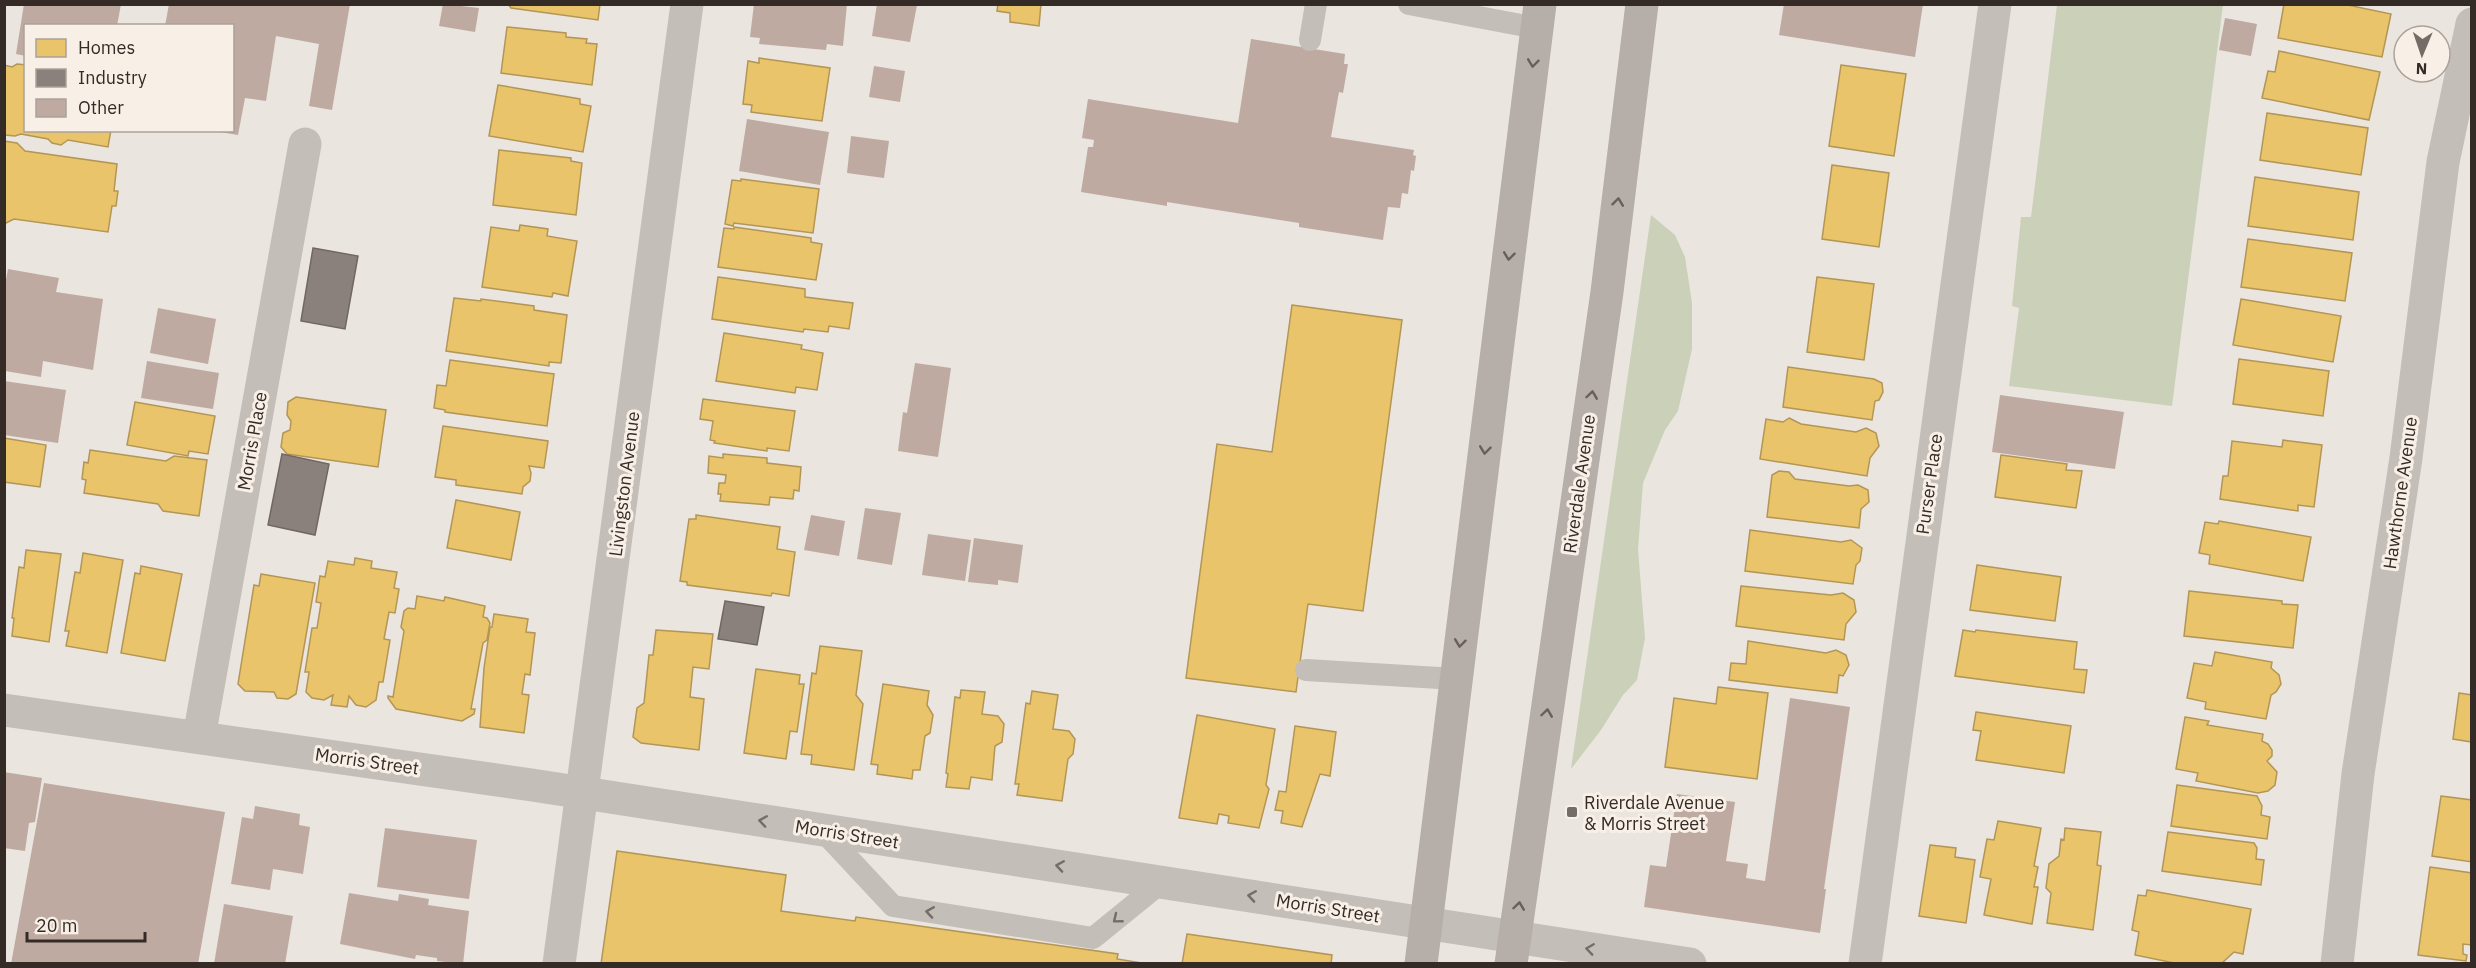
<svg xmlns="http://www.w3.org/2000/svg" width="2476" height="968" viewBox="0 0 2476 968" font-family="'IBM Plex Sans',sans-serif">
	<rect width="100%" height="100%" fill="#ebe5df"/>
	<!-- green -->
	<path fill="#cbd0b9" d="M2057,5H2223L2172,406L2009,386L2019,308L2012,306L2021,217H2031Z
		M1651,215L1675,235L1685,257L1692,303V349L1678,411L1665,430L1643,483L1638,549L1645,638L1637,680L1623,695L1601,730L1571,769Z"/>
	<!-- homes -->
	<path fill="#e9c46a" stroke="#b39656" stroke-width="1.5" d="M508,4H600L598,20L511,8Z
		M998,4H1041L1039,26L1010,22V13L997,11Z
		M2284,4H2343L2391,14L2382,57L2278,38Z
		M507,27L566,33V37L587,39L586,43L597,44L592,85L501,73Z
		M2279,51L2380,72L2369,120L2262,98L2268,71L2275,72Z
		M759,58L830,68L822,121L751,112L752,105L743,104L748,61L759,63Z
		M17,64L26,65V130H111L108,147L68,140L61,145L52,143L48,139L21,134L15,136L5,135L4,65L12,67Z
		M1841,65L1906,74L1894,156L1829,146Z
		M498,85L580,99V104L591,106L583,152L489,136Z
		M2267,113L2368,128L2361,175L2260,160Z
		M4,141L17,143L25,151L117,164L114,191H118L116,206H112L108,232L14,219L4,224Z
		M499,150L571,158V161L582,163L576,215L493,205Z
		M1832,165L1889,173L1879,247L1822,239Z
		M2255,177L2359,192L2353,240L2248,226Z
		M741,179L819,189L813,233L734,223L733,226L725,224L732,180L741,181Z
		M520,225L548,229L547,236L577,241L568,296L553,293L552,297L482,287L491,227L519,231Z
		M734,227L811,238V242L822,244L816,280L718,267L724,228L734,229Z
		M2248,239L2352,253L2345,301L2241,287Z
		M718,277L805,289V297L853,303L849,329L829,326L828,332L804,329L803,332L712,319Z
		M1817,277L1874,284L1864,360L1807,352Z
		M454,298L481,301V299L534,306V310L567,315L561,363L549,362V366L446,351Z
		M2241,299L2341,316L2333,362L2233,345Z
		M1292,305L1402,320L1363,611L1308,604L1296,692L1186,678L1217,444L1272,452Z
		M724,333L802,345L801,349L823,353L817,390L796,387L795,393L716,381Z
		M2239,359L2329,371L2323,416L2233,404Z
		M450,360L554,374L547,426L445,412V410L434,408L437,385L446,386Z
		M1788,367L1874,379L1882,383L1883,392L1879,400L1875,401L1872,420L1783,407Z
		M296,397L386,410L378,467L287,454L281,447L283,433L290,430L291,421L287,415L288,402Z
		M703,399L795,411L789,451L767,448V451L714,443L715,441L710,440L713,421L700,419Z
		M135,402L215,416L208,454L189,451L188,456L127,445Z
		M1789,418L1801,424L1856,432L1866,428L1876,433L1879,446L1870,458L1867,476L1760,459L1766,419L1783,422Z
		M443,426L548,441L544,468L529,466L531,473L530,481L523,487L522,494L456,485V480L435,477Z
		M4,438L46,445L40,487L4,482Z
		M2283,440L2322,445L2314,507L2298,505V511L2220,499L2223,476H2228L2232,441L2282,447Z
		M90,450L166,461L174,456L207,460L199,516L163,511L158,504L84,493L86,480L82,479L84,462L88,463Z
		M723,454L767,458V463L801,467L799,491L794,490L793,499L770,497L769,505L720,501L721,494H718L719,483H725L726,475L708,473L709,456L723,458Z
		M2001,455L2067,464L2066,470L2082,471L2076,508L1995,497Z
		M1779,471L1789,472L1795,479L1849,486L1858,485L1868,490L1869,502L1861,509L1859,528L1767,517L1772,475Z
		M456,500L520,512L511,560L447,548Z
		M696,515L780,527L777,549L795,552L789,596L772,593L771,596L687,585V582L680,581L689,519H696Z
		M2219,521L2311,537L2303,581L2209,564L2210,555L2199,553L2205,522L2218,524Z
		M1750,530L1841,542L1851,540L1862,548L1860,561L1856,565L1853,584L1745,571Z
		M26,550L61,554L49,642L12,636L14,618H12L19,567L24,568Z
		M83,553L123,560L107,653L66,646L69,631H65L75,572L80,573Z
		M355,558L372,561L371,568L397,572L394,588L399,589L395,613L389,612L384,639L390,640L383,682H379L376,700L366,707L356,705L349,696L347,707L331,705L333,695L324,700L312,698L306,692L309,672H305L312,628H317L321,603L316,602L320,576L325,577L328,561L354,565Z
		M1977,565L2061,577L2055,621L1970,610Z
		M141,566L182,574L165,661L121,653L135,573L140,574Z
		M261,574L315,583L296,694L288,699L277,698L274,692L245,691L238,684L254,585L259,586Z
		M1741,586L1831,595L1843,593L1854,600L1856,612L1846,624L1844,640L1736,626Z
		M2189,591L2282,601V604L2298,605L2293,648L2184,636Z
		M417,596L444,601L445,597L485,606L483,617L487,618L490,623L487,640L483,643L471,709H475L474,714L462,721L396,709L388,698V696L393,697L404,631L401,627L404,611L408,608L415,609Z
		M494,614L528,619L526,632L535,633L530,675L525,674L522,694L529,695L524,733L480,727L484,668L490,627H492Z
		M656,630L713,634L709,669L693,667L690,697L704,699L699,750L641,743L633,737L637,708L644,703L649,655H653Z
		M1963,630L1975,632L1976,630L2077,642L2074,669L2087,670L2084,693L1955,676Z
		M1748,641L1826,653L1836,650L1846,655L1849,665L1843,676L1839,675L1837,693L1729,680L1731,663L1746,664Z
		M820,646L862,651L856,695L863,704L854,770L811,764L812,755L801,754L812,673L816,674Z
		M2215,652L2272,662L2271,668L2279,675L2281,684L2276,692L2271,695L2266,719L2205,709L2206,702L2187,698L2194,663L2212,666Z
		M756,669L800,675L799,684H804L797,732L790,731L786,759L744,753Z
		M883,684L929,691L927,705L933,715L930,733L925,736L920,770H913L912,779L877,774L878,765L871,764Z
		M1718,687L1768,693L1757,779L1665,767L1674,698L1716,704Z
		M961,690L985,692L982,714L998,716L1004,724L1002,742L995,746L992,780L971,777L969,789L946,787L948,774L946,773L955,697L960,698Z
		M1032,691L1058,695L1053,729L1069,731L1075,739L1073,754L1068,759L1062,801L1017,795L1019,784H1015L1026,703L1030,704Z
		M2459,693L2472,695V742L2453,739Z
		M1976,712L2071,726L2064,773L1976,760L1981,731L1973,730Z
		M1197,715L1275,729L1266,785L1269,789L1259,828L1228,823L1229,816L1219,814L1217,824L1179,818Z
		M2185,717L2209,721L2207,725L2263,734L2262,741L2268,744L2272,750V756L2267,761L2277,772L2275,785L2268,791L2258,793L2196,781L2198,773L2176,769Z
		M1295,726L1336,732L1330,776L1320,774L1302,827L1281,823L1283,811L1275,810L1279,791L1286,792Z
		M2177,785L2257,796L2262,806L2261,815L2270,817L2267,839L2171,826Z
		M2441,796L2472,800V862L2432,856Z
		M1998,821L2041,828L2034,866L2038,867L2034,887H2038L2032,924L1984,915L1991,879L1980,877L1987,839L1994,840Z
		M2065,828L2101,832L2097,865L2101,866L2093,930L2047,923L2051,893L2046,888L2049,864L2059,856L2061,839L2064,840Z
		M2168,832L2254,843L2257,848L2256,859L2264,860L2261,885L2162,871Z
		M1930,845L1956,848L1955,857L1975,860L1966,923L1919,916Z
		M617,851L786,875L781,911L855,921L856,917L1118,954L1117,959L1148,964H601Z
		M2430,867L2472,873V945L2463,944V954L2467,955L2466,961L2418,955Z
		M2147,890L2251,909L2243,954L2234,952L2221,964H2179L2135,955L2139,932L2132,930L2138,895L2146,896Z
		M1187,934L1332,955L1331,964H1182Z"/>
	<!-- industry -->
	<path fill="#8a817c" stroke="#706762" stroke-width="1.5" d="M313,248L358,256L345,329L301,321Z
		M282,454L329,464L315,535L268,525Z
		M725,601L764,607L757,645L718,639Z"/>
	<!-- building -->
	<path fill="#beaaa1" d="M24,4H121L117,26H26V56L16,54Z
		M169,4H350L332,110L309,106L319,44L276,36L266,101L245,98L238,135L220,132L232,130V26H165Z
		M443,4L479,8L475,32L439,26Z
		M754,4H847L843,46L827,44L826,50L759,44L760,38L750,37Z
		M877,4L917,5L910,42L872,36Z
		M1784,4H1923L1915,57L1779,35Z
		M2225,18L2257,24L2251,56L2219,50Z
		M1251,39L1345,54L1344,64H1348L1343,93L1339,92L1331,137L1414,150L1413,155L1416,156L1414,171L1411,170L1408,194L1402,193L1400,208L1388,207L1383,240L1299,227V223L1167,202V206L1081,192L1088,147H1093L1094,140L1082,138L1088,99L1238,123Z
		M874,66L905,71L900,102L869,97Z
		M747,119L829,132L820,185L739,171Z
		M851,136L889,141L884,178L847,173Z
		M8,269L59,278L56,292L103,299L93,370L43,361L41,377L5,371V285Z
		M158,308L216,319L208,364L150,353Z
		M147,361L219,373L213,409L141,398Z
		M915,363L951,368L938,457L898,451L903,412L907,413Z
		M4,381L66,390L58,443L4,435Z
		M2000,395L2124,412L2115,469L1992,452Z
		M865,508L901,513L892,565L857,559Z
		M811,515L845,521L839,556L804,550Z
		M928,534L971,540L965,581L922,575Z
		M974,538L1023,545L1018,583L998,580V585L968,582Z
		M1790,698L1850,707L1824,889H1826L1820,933L1644,907L1650,865L1666,867L1677,794L1735,802L1726,861L1748,864L1746,878L1765,881Z
		M4,772L42,778L35,822L29,823L25,851L4,848Z
		M44,783L225,812L198,964H11Z
		M255,806L300,814L299,825L310,827L303,874L273,869L270,890L231,884L242,817L253,819Z
		M385,828L477,840L469,899L377,887Z
		M349,893L398,901L399,894L429,899L428,905L469,911L463,964L437,961V958L416,955L415,959L340,944Z
		M224,904L293,916L285,964H214Z"/>
	<g fill="none" stroke-linecap="round" stroke-linejoin="round">
		<!-- service -->
		<path stroke="#c4beb8" stroke-width="22" d="M1409,4L1537,28
			M1310,40L1316,4
			M1306,670L1456,679
			M822,830L893,906L1093,938L1162,882"/>
		<!-- minor -->
		<path stroke="#c4beb8" stroke-width="33" d="M199,737L305,144
			M559,964L687,4
			M1865,964L1995,4"/>
		<!-- tertiary -->
		<path stroke="#c4beb8" stroke-width="33" d="M4,710L532,785L1690,964
			M2337,964L2358,774L2406,458L2443,162L2472,24"/>
		<!-- secondary -->
		<path stroke="#b5aea9" stroke-width="33" d="M1421,964L1540,4
			M1511,964L1607,292L1642,4"/>
	</g>
	<!-- one-way arrows -->
	<defs><path id="oneway-chevron" d="M-2-3.5L2.5 0L-2 3.5" fill="none" stroke-width="1.6" stroke-linecap="round" stroke-linejoin="round" transform="scale(1.5)"/></defs>
	<g stroke="#685f5b">
		<use href="#oneway-chevron" transform="translate(1533 63) rotate(97)"/>
		<use href="#oneway-chevron" transform="translate(1618 202) rotate(-83)"/>
		<use href="#oneway-chevron" transform="translate(1509 256) rotate(97)"/>
		<use href="#oneway-chevron" transform="translate(1592 395) rotate(-82)"/>
		<use href="#oneway-chevron" transform="translate(1485 450) rotate(97)"/>
		<use href="#oneway-chevron" transform="translate(1460 643) rotate(97)"/>
		<use href="#oneway-chevron" transform="translate(1547 713) rotate(-82)"/>
		<use href="#oneway-chevron" transform="translate(1519 906) rotate(-82)"/>
	</g>
	<g stroke="#756d68">
		<use href="#oneway-chevron" transform="translate(763 821) rotate(-171)"/>
		<use href="#oneway-chevron" transform="translate(1060 866) rotate(-171)"/>
		<use href="#oneway-chevron" transform="translate(1252 896) rotate(-171)"/>
		<use href="#oneway-chevron" transform="translate(930 912) rotate(-171)"/>
		<use href="#oneway-chevron" transform="translate(1117 919) rotate(141)"/>
		<use href="#oneway-chevron" transform="translate(1590 949) rotate(-172)"/>
	</g>
	<!-- markers -->
	<rect fill="#746c67" stroke="#f8f0e6" stroke-width="2" x="1566" y="806" width="12" height="12" rx="3"/>
	<g text-anchor="middle" dominant-baseline="central" stroke-width="6" stroke-linejoin="round" paint-order="stroke">
		<!-- street labels -->
		<g font-size="18" fill="#342b27" stroke="#f8f0e6">
			<text transform="translate(252 441) rotate(-80)">Morris Place</text>
			<text transform="translate(624 484) rotate(-83)">Livingston Avenue</text>
			<text transform="translate(1579 484) rotate(-82)">Riverdale Avenue</text>
			<text transform="translate(1929 484) rotate(-82)">Purser Place</text>
			<text transform="translate(2400 493) rotate(-82)">Hawthorne Avenue</text>
			<text transform="translate(367 761) rotate(8)">Morris Street</text>
			<text transform="translate(847 834) rotate(9)">Morris Street</text>
			<text transform="translate(1328 908) rotate(9)">Morris Street</text>
		</g>
		<!-- poi labels -->
		<g font-size="18" fill="#342b27" stroke="#f8f0e6" text-anchor="start">
			<text x="1584" y="802">Riverdale Avenue<tspan x="1584" dy="21">&amp; Morris Street</tspan></text>
		</g>
	</g>
	<!-- border -->
	<rect width="2476" height="968" fill="none" stroke="#342b27" stroke-width="12"/>
	<!-- legend -->
	<rect x="24" y="24" width="210" height="108" fill="#f8f0e6" stroke="#aaa19a" stroke-width="1.5"/>
	<rect x="36" y="39" width="30" height="18" fill="#e9c46a" stroke="#aaa19a" stroke-width="1.5"/>
	<text x="78" y="54" font-size="18" fill="#342b27">Homes</text>
	<rect x="36" y="69" width="30" height="18" fill="#8a817c" stroke="#aaa19a" stroke-width="1.5"/>
	<text x="78" y="84" font-size="18" fill="#342b27">Industry</text>
	<rect x="36" y="99" width="30" height="18" fill="#beaaa1" stroke="#aaa19a" stroke-width="1.5"/>
	<text x="78" y="114" font-size="18" fill="#342b27">Other</text>
	<!-- north arrow -->
	<g transform="translate(2422 54) rotate(182)"><circle r="28" fill="#f8f0e6" stroke="#aaa19a" stroke-width="1.5"/>
	<path d="M0-4.5L10 22L0 15L-10 22Z" fill="#746c67"/>
	<text y="-9" font-size="16" font-weight="bold" text-anchor="middle" fill="#342b27">N</text>
	</g>
	<!-- scale -->
	<path d="M27 932v9h118v-9" fill="none" stroke="#342b27" stroke-width="3"/>
	<text x="36" y="932" font-size="18" fill="#342b27" stroke="#f8f0e6" stroke-width="4.5" paint-order="stroke">20 m</text>
</svg>
